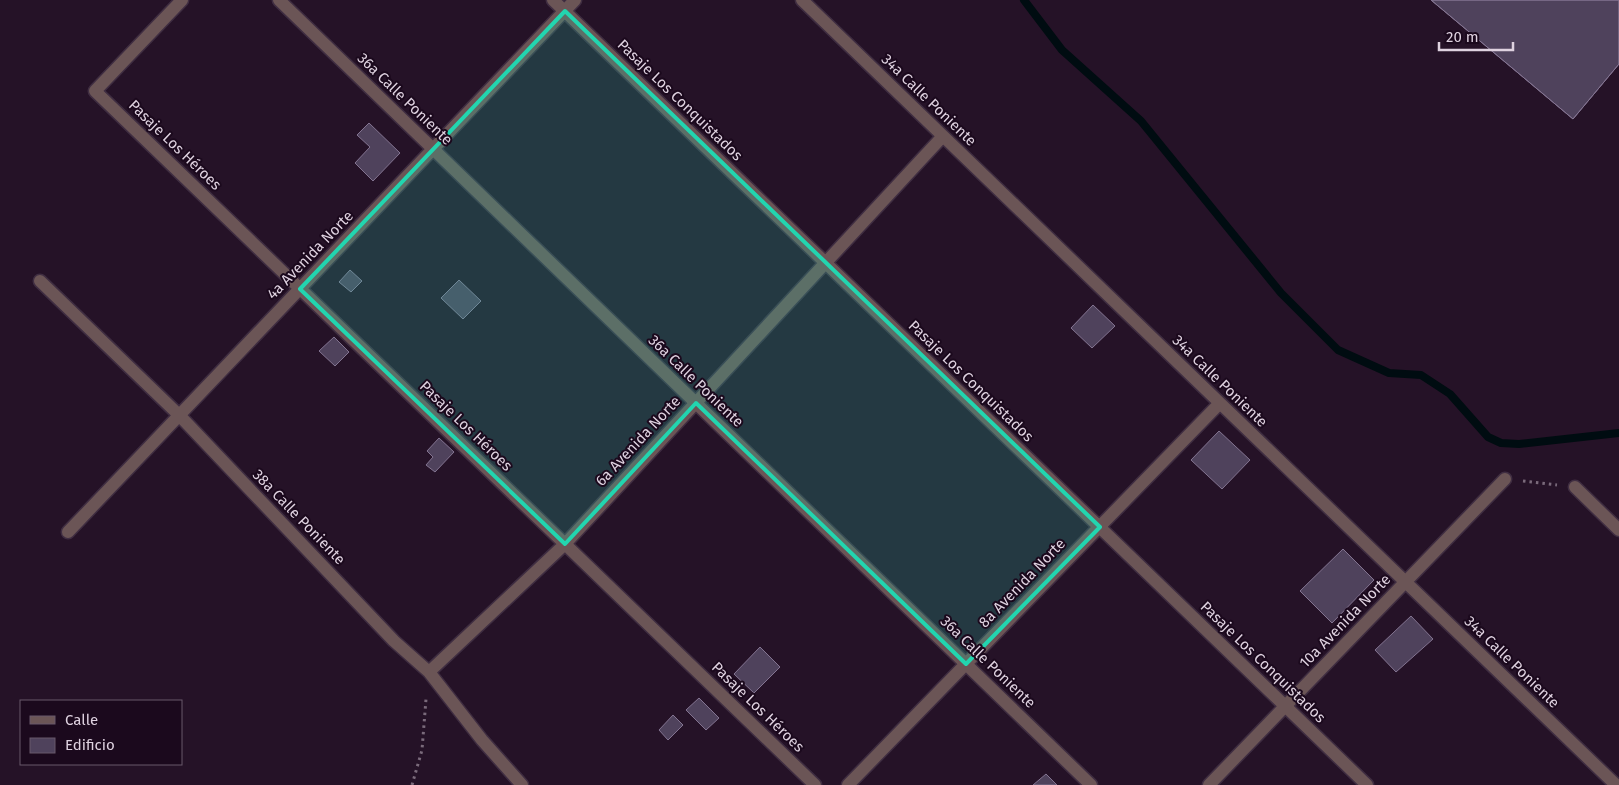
<svg xmlns="http://www.w3.org/2000/svg" width="1619" height="785" viewBox="0 0 1619 785" font-family="'Fira Sans',sans-serif">
	<rect width="100%" height="100%" fill="#251227"/>
	<g fill="none" stroke-linecap="round" stroke-linejoin="round">
		<!-- stream -->
		<path stroke="#000c11" stroke-width="8" d="M1024,0L1062,50L1141,121L1281,293L1338,350L1389,373L1421,375L1450,394L1488,437L1501,443L1519,444L1619,433"/>
	</g>
	<!-- building -->
	<path fill="#4f425c" stroke="#837491" d="M1431,0H1619V64L1573,119Z
		M1431,0H1619V64L1573,119Z
		M369,123L400,153L373,181L355,163L370,147L357,135Z
		M350,270L362,281L351,292L339,282Z
		M459,280L481,301L463,319L441,298Z
		M1093,305L1115,326L1092,348L1071,328Z
		M334,337L349,352L335,366L319,351Z
		M1219,431L1250,460L1222,489L1191,460Z
		M439,438L454,452L435,472L426,465L433,457L427,451Z
		M1343,549L1374,580L1332,623L1300,591Z
		M1411,616L1433,639L1396,672L1375,650Z
		M760,647L780,667L754,693L734,674Z
		M699,698L719,718L706,730L686,710Z
		M673,715L683,725L668,740L659,730Z
		M1046,774L1057,785H1033Z"/>
	<g fill="none" stroke-linecap="round" stroke-linejoin="round">
		<!-- minor casing -->
		<g stroke="#3f2d41" stroke-width="15">
			<path id="minor" d="M182,0L95,91L815,785
				M279,0L1091,785
				M553,0L1367,785
				M802,0L1616,785
				M40,281L179,415L394,641L429,672L482,740L522,785
				M1575,487L1619,530
				M68,532L575,0
				M429,672L565,544L943,136
				M848,785L1220,403
				M1209,785L1505,479"/>
		</g>
		<!-- path -->
		<path stroke="#7a6a7b" stroke-width="3" stroke-dasharray="2.5 4" stroke-linecap="butt" d="M1523,481L1557,485
			M412,785L422,750L426,699"/>
		<!-- minor -->
		<use href="#minor" stroke="#6b5556" stroke-width="12"/>
	</g>
	<!-- marked area -->
	<path fill="#22d5af" fill-opacity="0.2" stroke="#22d5af" stroke-width="4" stroke-linejoin="round" d="M565,11L1100,527L966,664L696,403L565,544L300,289Z"/>
	<g text-anchor="middle" dominant-baseline="central" stroke-width="4" stroke-linejoin="round" paint-order="stroke">
		<!-- street labels -->
		<g font-size="15" fill="#dfd2e0" stroke="#1b091d">
			<text transform="translate(405 99) rotate(44)">36a Calle Poniente</text>
			<text transform="translate(680 100) rotate(44)">Pasaje Los Conquistados</text>
			<text transform="translate(929 100) rotate(44)">34a Calle Poniente</text>
			<text transform="translate(175 145) rotate(44)">Pasaje Los Héroes</text>
			<text transform="translate(310 255) rotate(-46)">4a Avenida Norte</text>
			<text transform="translate(696 381) rotate(44)">36a Calle Poniente</text>
			<text transform="translate(971 381) rotate(44)">Pasaje Los Conquistados</text>
			<text transform="translate(1220 381) rotate(44)">34a Calle Poniente</text>
			<text transform="translate(466 426) rotate(44)">Pasaje Los Héroes</text>
			<text transform="translate(638 441) rotate(-47)">6a Avenida Norte</text>
			<text transform="translate(299 517) rotate(46)">38a Calle Poniente</text>
			<text transform="translate(1022 583) rotate(-46)">8a Avenida Norte</text>
			<text transform="translate(1345 621) rotate(-46)">10a Avenida Norte</text>
			<text transform="translate(988 662) rotate(44)">36a Calle Poniente</text>
			<text transform="translate(1263 662) rotate(44)">Pasaje Los Conquistados</text>
			<text transform="translate(1512 662) rotate(44)">34a Calle Poniente</text>
			<text transform="translate(758 707) rotate(44)">Pasaje Los Héroes</text>
		</g>
	</g>
	<!-- legend -->
	<rect x="20" y="700" width="162" height="65" fill="#1b091d" stroke="#69596b"/>
	<rect x="30" y="716" width="25" height="8" fill="#6b5556" stroke="#69596b"/>
	<text x="65" y="725" font-size="15" fill="#dfd2e0">Calle</text>
	<rect x="30" y="738" width="25" height="15" fill="#4f425c" stroke="#69596b"/>
	<text x="65" y="750" font-size="15" fill="#dfd2e0">Edificio</text>
	<!-- scale -->
	<path d="M1439 42v8h74v-8" fill="none" stroke="#dfd2e0" stroke-width="2.5"/>
	<text x="1446" y="42" font-size="15" fill="#dfd2e0" stroke="#1b091d" stroke-width="4" paint-order="stroke">20 m</text>
</svg>
